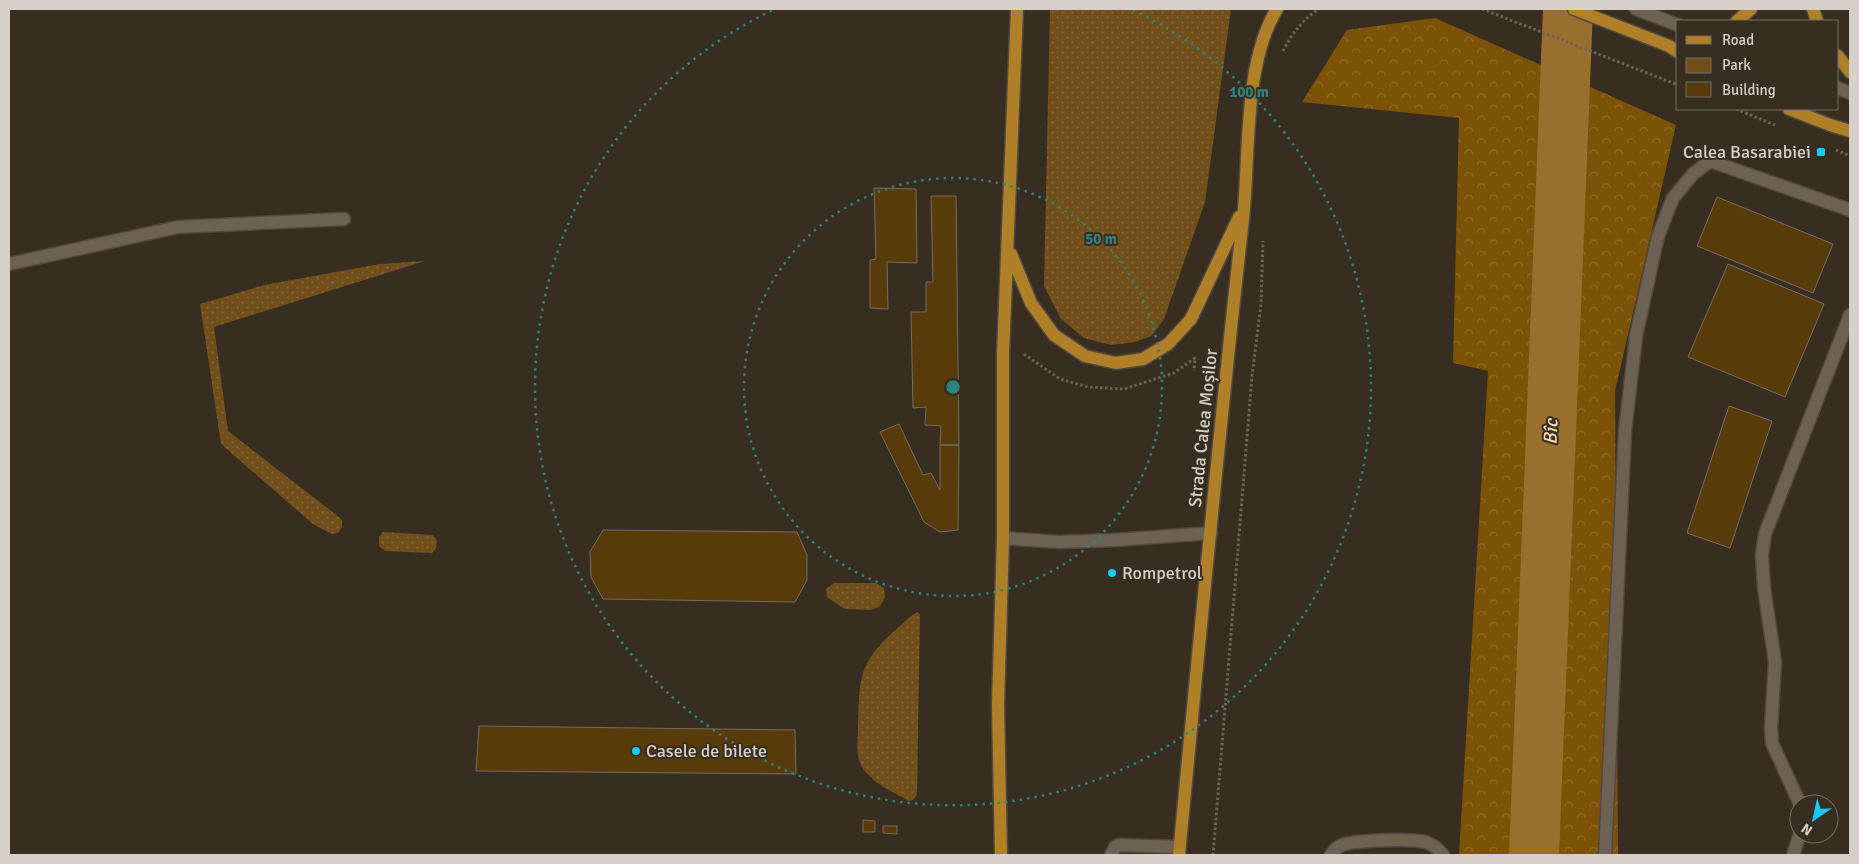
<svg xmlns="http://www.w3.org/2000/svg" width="1859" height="864" viewBox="0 0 1859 864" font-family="Signika,sans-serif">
	<defs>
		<pattern id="green-dots" width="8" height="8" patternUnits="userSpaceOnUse" patternTransform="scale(1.25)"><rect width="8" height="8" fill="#714f1a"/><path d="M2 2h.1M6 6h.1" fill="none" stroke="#84673a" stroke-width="1.8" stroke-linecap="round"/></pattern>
		<pattern id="forest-crowns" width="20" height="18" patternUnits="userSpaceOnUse" patternTransform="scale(1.25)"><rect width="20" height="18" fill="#7c5206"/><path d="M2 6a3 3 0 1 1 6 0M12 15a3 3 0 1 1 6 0" fill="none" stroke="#8e6a29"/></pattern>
	</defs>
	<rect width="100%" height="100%" fill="#372d21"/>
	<!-- green -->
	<path fill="url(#green-dots)" d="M1050,9H1231L1205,202L1164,319L1151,336L1135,342L1111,345L1084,338L1061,319L1044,286Z
		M425,261L214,327L228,431L335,514L342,520V527L338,533L332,534L313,524L221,444L200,304L264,285L380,264Z
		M383,532L433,535L437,541L436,548L432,553L385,551L379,546V537Z
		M834,583H876L884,588L885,598L880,606L872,610L845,609L827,597L826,589Z
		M917,612L920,614L917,795L913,800L909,801C893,792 872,783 862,767C855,755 858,739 858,725C860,679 857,666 893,632C901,626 908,617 917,612Z"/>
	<!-- forest -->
	<path fill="url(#forest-crowns)" d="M1435,18L1676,125L1615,391L1618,855H1459L1488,371L1453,363L1459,118L1302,102L1347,30Z"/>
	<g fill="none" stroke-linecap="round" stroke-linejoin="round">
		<!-- river -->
		<path stroke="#9a6e2d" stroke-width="50" d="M1534,855L1568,9"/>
	</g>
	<!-- building -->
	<path fill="#583b0a" stroke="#786d5f" d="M874,188L916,189L917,263L887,262L888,309L870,308V260L876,259Z
		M931,196H956L959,445H940L941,426L925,425L926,407L913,408L911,312H926V282H933Z
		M1717,197L1833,244L1813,293L1697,246Z
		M1728,264L1824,304L1785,397L1688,357Z
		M1729,406L1772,421L1730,548L1687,533Z
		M899,424L923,475L931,473L940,490V445H959L958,530L940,532L924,522L880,432Z
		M603,530L797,532L807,555V580L795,602L603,599L591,577L590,552Z
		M479,726L795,730L796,774L476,771Z
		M863,820L875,821V832H863Z
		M883,826H897V834L883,833Z"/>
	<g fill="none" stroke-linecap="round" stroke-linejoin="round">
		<!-- minor casing -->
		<g stroke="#52493e" stroke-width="15">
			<path id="minor" d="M1636,9L1678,25
				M1838,88L1850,93
				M9,264L178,227L344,219
				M1003,538L1059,542L1115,540L1211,533
				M1800,804L1772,743L1771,728L1775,662L1764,588L1762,555L1765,534L1850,315
				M1111,855L1115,847L1119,845L1180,847
				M1331,855C1334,850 1337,847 1342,845C1355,840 1416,838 1428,843C1434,845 1439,850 1443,855
				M1605,855L1625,431L1636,336L1658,236L1673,198L1693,174L1710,161L1850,210
				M1793,855L1800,834"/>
		</g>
		<!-- major casing -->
		<g stroke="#52493e" stroke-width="15">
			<path id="major" d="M1574,9L1669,46L1678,52
				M1813,9L1817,21
				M1737,21L1751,9
				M1838,56L1850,72
				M1789,109L1830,125L1850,131
				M1011,254L1031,303L1054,335L1085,356L1116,363L1143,359L1168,344L1191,319L1239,217
				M1001,855L998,705L1003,538V354L1017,9
				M1179,855C1199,643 1219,431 1243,219C1250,156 1243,64 1277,9"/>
		</g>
		<!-- path -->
		<path stroke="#6d645a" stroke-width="3" stroke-dasharray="2.5 2.5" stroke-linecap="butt" d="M1482,9L1678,85
			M1283,51C1291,35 1304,18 1319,9
			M1736,109L1775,125
			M1836,150L1850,156
			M1024,354L1060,379L1088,387L1124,389L1174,373L1195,358L1194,371
			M1213,855L1252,376L1261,304L1263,241"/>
		<!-- minor -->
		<use href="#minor" stroke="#6c6153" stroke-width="12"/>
		<!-- major -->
		<use href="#major" stroke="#af8028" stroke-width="12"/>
	</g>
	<!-- distance rings -->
	<g fill="none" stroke="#2d847c" stroke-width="2.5" stroke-dasharray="2.5 5">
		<circle cx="953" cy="387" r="209"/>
		<path d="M1133 10A418 418 0 1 1 773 10"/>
	</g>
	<!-- markers -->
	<g fill="#16cafb" stroke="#372d21" stroke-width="2">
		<rect x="1816" y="147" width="10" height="10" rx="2.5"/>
		<circle cx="1112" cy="573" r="5"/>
		<circle cx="636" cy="751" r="5"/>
	</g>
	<g text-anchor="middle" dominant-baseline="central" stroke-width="4" stroke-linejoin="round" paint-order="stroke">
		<!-- poi labels -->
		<g font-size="18" fill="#d6d0c8" stroke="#372d21" text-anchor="start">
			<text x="1811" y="152" text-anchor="end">Calea Basarabiei</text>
			<text x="1122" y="573">Rompetrol</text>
			<text x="646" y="751">Casele de bilete</text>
		</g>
		<!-- street labels -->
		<g font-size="18" fill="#d6d0c8" stroke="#372d21">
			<text transform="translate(1203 428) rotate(-84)">Strada Calea Moșilor</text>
		</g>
		<!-- water labels -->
		<g font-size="19" font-style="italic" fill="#fadcb5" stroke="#372d21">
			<text transform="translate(1551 432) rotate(-88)">Bîc</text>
		</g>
	</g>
	<circle cx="953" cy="387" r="8" fill="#2d847c" stroke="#372d21" stroke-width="2.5"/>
	<g font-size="15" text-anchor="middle" font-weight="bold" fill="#2d847c" stroke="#372d21" stroke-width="4" stroke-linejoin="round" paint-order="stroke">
		<text x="1249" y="97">100 m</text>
		<text x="1101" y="244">50 m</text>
	</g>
	<!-- border -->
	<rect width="1859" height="864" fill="none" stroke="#d6d0c8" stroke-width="20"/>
	<!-- legend -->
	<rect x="1676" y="20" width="162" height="90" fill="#372d21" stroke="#776e64"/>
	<rect x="1686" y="36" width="25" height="8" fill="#af8028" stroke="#776e64"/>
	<text x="1722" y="45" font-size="15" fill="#d6d0c8">Road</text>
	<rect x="1686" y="58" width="25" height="15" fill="#714f1a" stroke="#776e64"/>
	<text x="1722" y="70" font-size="15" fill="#d6d0c8">Park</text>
	<rect x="1686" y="82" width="25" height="15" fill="#583b0a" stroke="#776e64"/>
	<text x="1722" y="95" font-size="15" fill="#d6d0c8">Building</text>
	<!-- north arrow -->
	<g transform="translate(1814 819) rotate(214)"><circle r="24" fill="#372d21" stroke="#776e64"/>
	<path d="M0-4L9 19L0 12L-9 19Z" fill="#16cafb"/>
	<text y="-8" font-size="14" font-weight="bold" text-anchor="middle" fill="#d6d0c8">N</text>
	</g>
</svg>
